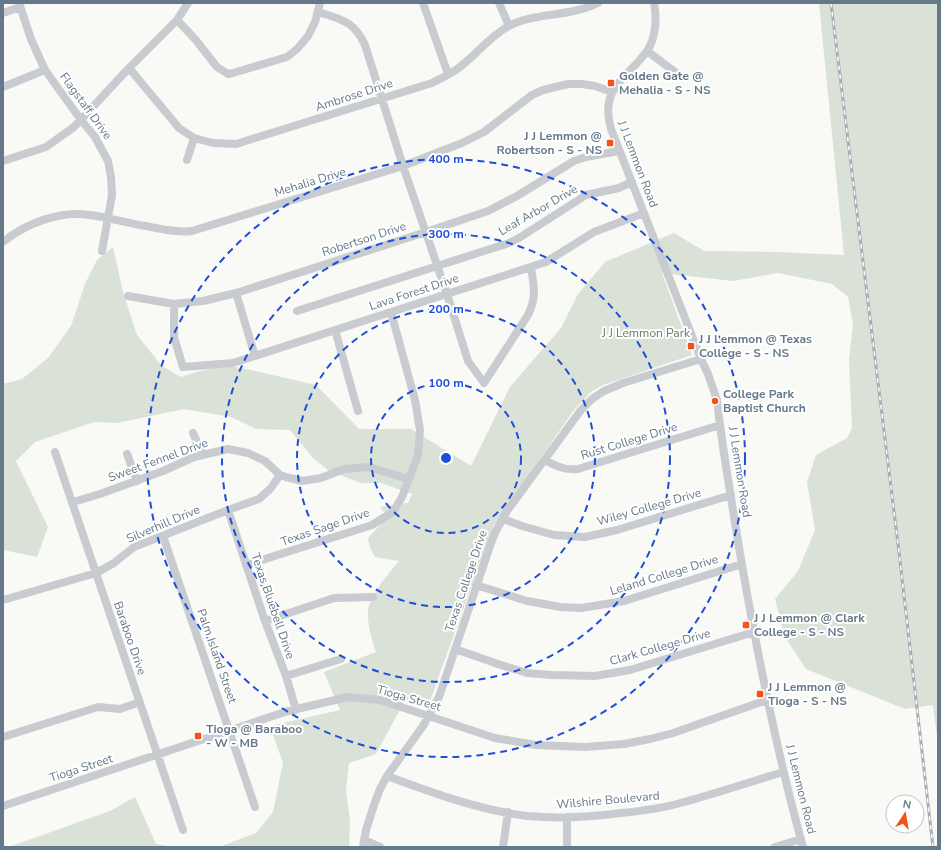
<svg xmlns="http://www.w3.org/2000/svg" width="941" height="850" viewBox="0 0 941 850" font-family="'Nunito Sans',sans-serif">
	<rect width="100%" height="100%" fill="#f9f9f6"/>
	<!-- green -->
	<path fill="#dae1d6" d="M819,3H938V743L933,705L905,709L806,669L785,637L775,599L798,571L815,530L807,482L816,455L847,438L852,428L849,360L853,324L848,297L832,284L778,273L733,281L662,273L692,355L603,385L592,391L574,410L494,525L489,538L427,709L405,700L376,754L349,763L346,790L350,821L349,847H219L256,833L273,812L283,763L270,726L340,710L324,672L376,652C372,640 365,618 369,606C374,589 388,575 399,561L375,557L370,547L368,538L388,517L380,507L408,503L412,494L381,483H361L329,471L313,458L290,430L256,429L231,417L184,409L117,423L94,422L35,442L16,461L48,527L37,557L3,550V384L22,379L48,358L71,326L85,284L97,260L113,247L123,292L137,335L162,366L181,377L196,372L220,367H237L316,385L359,429H411L471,466L510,387L561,328L578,294L605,262L674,233L704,251L775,252L844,255Z
		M135,797L156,844L173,847H9L110,811Z"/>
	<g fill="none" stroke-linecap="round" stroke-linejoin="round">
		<!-- minor -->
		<path stroke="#c8ccd0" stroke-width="8" d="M19,3L31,39L45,70L81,120L95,137L108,161L111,177L112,195L102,251
			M423,3L448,74
			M499,3L509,26
			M654,3C657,18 656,38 647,51C627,79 599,87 611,129L701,359L708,374L717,400C721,439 728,478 734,517C752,628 773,739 803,847
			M319,12C342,20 354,21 365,45L403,166L447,294L468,361L484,383L528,315C537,296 534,288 531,267
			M3,13L20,7
			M177,20L195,39L217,67L228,74L233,73L287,57L297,49L308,36L315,22L320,3
			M647,51L679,75
			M129,68L179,128L194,138L213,143L236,144L432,83C442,78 453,73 461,66C478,53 490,36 509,26C536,12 570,17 598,3
			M3,87L45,70
			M187,160L194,138
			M3,161L46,147L74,127L129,68L177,20L188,3
			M3,242C25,224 60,210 89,215C108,217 127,223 146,226C162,229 177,233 192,231L403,166L462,143L484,132L532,95L543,90L568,84H582L595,86L612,92
			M236,293L255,356
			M128,296L174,304L203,301L236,293L426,232L488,211L517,196L574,161L586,157L619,151
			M174,304V337L183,367L233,363L546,262L594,232L644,213
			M297,311L509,243L519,238L586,195L619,188L632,182
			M335,330L358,411
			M193,433L203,455
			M55,452L183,830
			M127,454L137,481
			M545,460C557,467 565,470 578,469L720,425
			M73,502L100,494L163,471L194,457L228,449L248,453L265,461L280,475L286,477L302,481L321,478L344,469L368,467L409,479
			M228,510L265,621L286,676L296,710
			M503,519L522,526L554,535L585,537L617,530L731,495
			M163,536L255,807
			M246,565L372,525L393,512L402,497L418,455L420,430L415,400L391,312
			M476,585L527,601L561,607L581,608L624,601L742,564
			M3,600L96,573L114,563L134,547L228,510L259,499L271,488L280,475
			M265,621L334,598L373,597
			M455,649L498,664L527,673L552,675L595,676L630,670L754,632
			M286,676L341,659
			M3,737L98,707L120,709L140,702
			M387,776C433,793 479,810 527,816C558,819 590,817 621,813C642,811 664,808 684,802C717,793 750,782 783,772
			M3,806L288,711L348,697L380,700L495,738L536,745L585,747L624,744L650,739L673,733L767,700
			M567,817V847
			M364,840L380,847
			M363,847L366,830L374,805L380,789L387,776L423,726L439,697L491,543L495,533L507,511L581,410L592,399L604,391L623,383L701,359
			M503,847L508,812
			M775,847L801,839"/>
		<!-- rail casing -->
		<g stroke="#a8aeb4" stroke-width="3">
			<path id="rail" d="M831,3L899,552L933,847"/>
		</g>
		<!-- rail -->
		<use href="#rail" stroke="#fff" stroke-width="1.5" stroke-dasharray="4.5" stroke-linecap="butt"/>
	</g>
	<!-- distance rings -->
	<g fill="none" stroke="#1d4ed8" stroke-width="2" stroke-dasharray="7 5">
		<circle cx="446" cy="458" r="75"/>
		<circle cx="446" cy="458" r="149"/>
		<circle cx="446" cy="458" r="224"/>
		<circle cx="446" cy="458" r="299"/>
	</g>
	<!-- markers -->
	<g fill="#f5521a" stroke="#fff" stroke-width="1.5">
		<rect x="607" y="79" width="8" height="8" rx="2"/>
		<rect x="606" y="139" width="8" height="8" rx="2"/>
		<rect x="687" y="342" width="8" height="8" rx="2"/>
		<circle cx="715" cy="401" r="4"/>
		<rect x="742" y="621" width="8" height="8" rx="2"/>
		<rect x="756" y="690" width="8" height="8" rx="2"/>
		<rect x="194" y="732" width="8" height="8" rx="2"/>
	</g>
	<g text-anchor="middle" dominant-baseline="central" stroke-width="4" stroke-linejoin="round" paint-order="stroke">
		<!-- poi labels -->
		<g font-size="12" font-weight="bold" fill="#65798a" stroke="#fff" text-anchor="start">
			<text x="619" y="76">Golden Gate @<tspan x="619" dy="14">Mehalia - S - NS</tspan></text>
			<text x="602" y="136" text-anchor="end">J J Lemmon @<tspan x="602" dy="14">Robertson - S - NS</tspan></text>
			<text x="699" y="339">J J Lemmon @ Texas<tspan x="699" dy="14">College - S - NS</tspan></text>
			<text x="723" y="394">College Park<tspan x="723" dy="14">Baptist Church</tspan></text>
			<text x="754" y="618">J J Lemmon @ Clark<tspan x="754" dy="14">College - S - NS</tspan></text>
			<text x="768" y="687">J J Lemmon @<tspan x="768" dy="14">Tioga - S - NS</tspan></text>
			<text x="206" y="729">Tioga @ Baraboo<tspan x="206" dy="14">- W - MB</tspan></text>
		</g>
		<!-- street labels -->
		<g font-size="12" fill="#65798a" stroke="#fff">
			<text transform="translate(354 95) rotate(-18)">Ambrose Drive</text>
			<text transform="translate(86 106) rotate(54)">Flagstaff Drive</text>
			<text transform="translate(638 164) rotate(69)">J J Lemmon Road</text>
			<text transform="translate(310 182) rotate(-17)">Mehalia Drive</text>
			<text transform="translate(538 210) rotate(-30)">Leaf Arbor Drive</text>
			<text transform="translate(364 239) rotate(-18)">Robertson Drive</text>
			<text transform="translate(414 292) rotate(-18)">Lava Forest Drive</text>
			<text transform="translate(629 441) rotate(-17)">Rust College Drive</text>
			<text transform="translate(158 460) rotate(-20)">Sweet Fennel Drive</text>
			<text transform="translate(740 472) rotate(81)">J J Lemmon Road</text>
			<text transform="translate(649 507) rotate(-16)">Wiley College Drive</text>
			<text transform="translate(163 524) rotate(-23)">Silverhill Drive</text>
			<text transform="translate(325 527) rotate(-19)">Texas Sage Drive</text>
			<text transform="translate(664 575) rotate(-17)">Leland College Drive</text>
			<text transform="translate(466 581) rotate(-71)">Texas College Drive</text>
			<text transform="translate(273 606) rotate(71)">Texas Bluebell Drive</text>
			<text transform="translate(130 638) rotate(71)">Baraboo Drive</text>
			<text transform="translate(660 647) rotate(-16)">Clark College Drive</text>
			<text transform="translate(217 656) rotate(71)">Palm Island Street</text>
			<text transform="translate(409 698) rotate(16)">Tioga Street</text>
			<text transform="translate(81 768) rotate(-18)">Tioga Street</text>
			<text transform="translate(801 789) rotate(76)">J J Lemmon Road</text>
			<text transform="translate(608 800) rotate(-5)">Wilshire Boulevard</text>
		</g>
		<!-- park labels -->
		<g font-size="12" fill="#657a60" stroke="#fff">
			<text x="646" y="333">J J Lemmon Park</text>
		</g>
	</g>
	<circle cx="446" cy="458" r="6" fill="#1d4ed8" stroke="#fff" stroke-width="2"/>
	<g font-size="12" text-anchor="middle" font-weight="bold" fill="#1d4ed8" stroke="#fff" stroke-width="4" stroke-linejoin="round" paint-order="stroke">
		<text x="446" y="163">400 m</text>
		<text x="446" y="238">300 m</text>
		<text x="446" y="313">200 m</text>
		<text x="446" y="387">100 m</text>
	</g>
	<!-- border -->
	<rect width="941" height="850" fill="none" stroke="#65798a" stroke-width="8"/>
	<!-- north arrow -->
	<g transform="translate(905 814) rotate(12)"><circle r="19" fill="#ffffff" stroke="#c1c9d0"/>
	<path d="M0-3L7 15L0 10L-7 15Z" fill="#f5521a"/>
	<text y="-6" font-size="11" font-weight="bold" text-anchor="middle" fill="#65798a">N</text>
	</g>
</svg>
